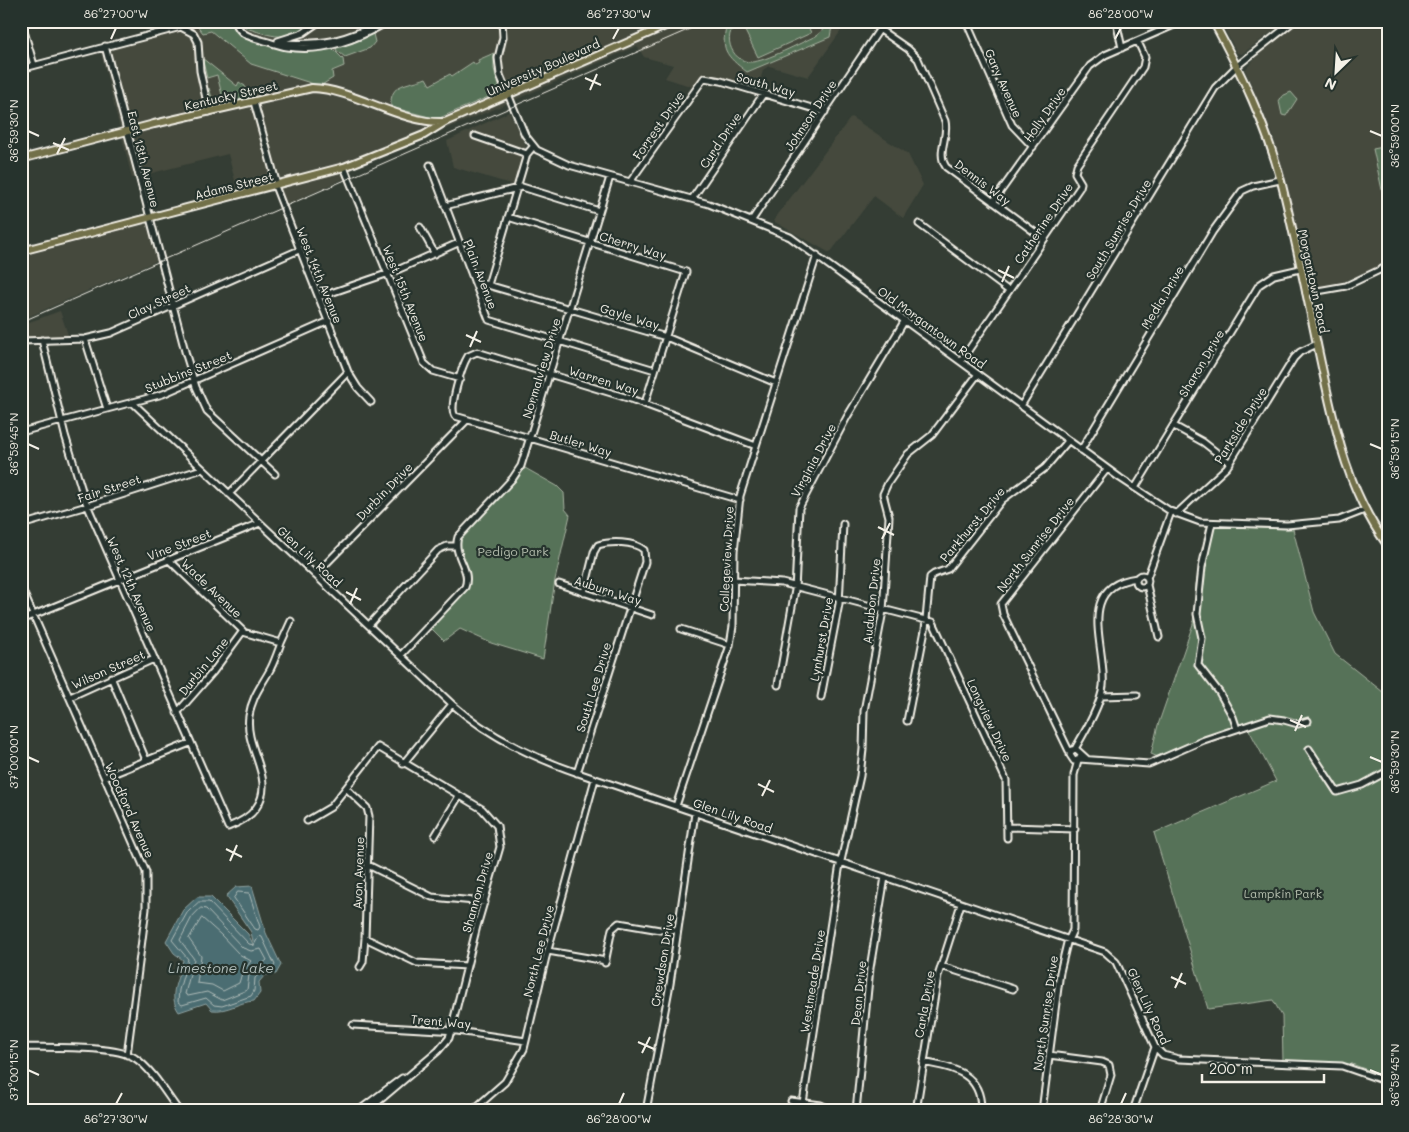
<svg xmlns="http://www.w3.org/2000/svg" width="1409" height="1132" viewBox="0 0 1409 1132" font-family="Mali,sans-serif">
	<rect width="100%" height="100%" fill="#343d34"/>
	<filter id="ink" filterUnits="userSpaceOnUse"><feTurbulence type="fractalNoise" baseFrequency=".02" numOctaves="2"/><feDisplacementMap in="SourceGraphic" scale="10" xChannelSelector="R" yChannelSelector="G"/><feConvolveMatrix kernelMatrix="1 2 1 2 8 2 1 2 1" color-interpolation-filters="sRGB"/></filter>
	<g filter="url(#ink)">
		<!-- built -->
		<path fill="#44493d" d="M188,21H848L808,77L769,66L763,70L758,89L707,75L698,80L693,87L665,78L673,65L644,57L637,46L490,111L343,171L346,178L286,205L279,189L272,190L269,184L238,192L228,154L132,178L99,45Z
			M1220,21H1287L1242,54L1237,53Z
			M1302,21H1388V262L1343,282L1315,287L1308,280L1288,188L1272,133L1245,70L1261,51Z
			M509,112L526,146L525,149L475,134L471,136L524,154L516,183L514,185L453,167L447,141Z
			M851,117L908,154L923,185L903,218L874,196L830,253L773,221Z
			M148,223L159,260L21,320V253Z
			M60,311L69,338L21,339V325Z"/>
		<!-- green -->
		<path fill="#577258" stroke="#a6b2a0" d="M198,21H231C240,54 304,48 331,47L343,59L344,66L332,71L333,78L320,86L251,64L211,31L203,33L196,24Z
			M241,21H318C287,41 280,39 246,28Z
			M728,21H741C720,31 730,62 751,62C765,62 802,42 816,36L822,31L825,21H833L830,37L747,72C726,56 719,49 728,21Z
			M750,21H806L811,33L758,57L742,25Z
			M373,34L375,42L370,48L345,57L336,50L337,47Z
			M494,53V69L499,86L495,94L437,119L391,107C389,82 409,85 426,78L430,85L450,74L452,76L473,62L475,65L479,63L478,60Z
			M202,58L237,86L239,82L245,86L249,99L215,106L211,104L207,90L209,88L213,101L223,99L217,75L207,78Z
			M1291,92L1297,99L1286,116L1282,115L1279,101L1282,96Z
			M1388,146V154L1383,166L1388,189V217L1373,149Z
			M525,468L557,486L564,493L565,509L570,515L555,580L543,659L491,643L460,629L444,641L431,628L463,594L470,580L468,568L461,555L459,540L487,508L517,480Z
			M1209,526L1293,529L1314,612L1335,654L1388,696V1078L1352,1064L1283,1061L1282,1016L1273,1000L1208,1009L1154,833L1276,781L1246,724L1158,757L1151,754L1158,725L1193,624L1196,584Z"/>
		<!-- water -->
		<path fill="#4b6d72" stroke="#8fa2a1" d="M252,886L266,933L281,965L276,974L265,975L259,982L260,993L254,1001C238,1002 228,1012 212,1010L206,1003L179,1012C167,995 179,979 183,960L174,953L166,941L183,910L197,897H211L248,934L254,946L251,932L226,896L236,887Z"/>
		<g fill="none" stroke-linecap="round" stroke-linejoin="round">
			<!-- shore -->
			<path stroke="#b0bcb9" stroke-width="1" d="M238,892L249,893L260,927L258,930L255,929L234,898Z
				M199,902H209L249,944L254,945L259,936L262,937L275,965L272,969L263,970L255,978L254,991L251,996L222,1006L214,1005L206,998L182,1005L178,1002L179,990L188,959L172,940L187,913Z
				M201,908L206,909L243,948L251,951L261,949L267,960L249,975L247,990L222,1000L207,992L188,996L185,994L194,959L180,940L192,917Z
				M202,918L221,935L239,954L251,961L242,973L239,983L223,991L212,985L197,983L201,956L189,939Z"/>
			<!-- minor casing -->
			<g stroke="#f4f1e8" stroke-width="9">
				<path id="minor" d="M21,21L34,65
					M169,21L172,29
					M235,21C240,36 251,37 265,41C272,43 280,46 287,47C324,53 358,39 389,21
					M502,21L503,37L498,58L500,75L525,135L537,150L569,165L709,204L790,237L1120,478L1170,511L1200,522L1287,525L1339,520L1365,510
					M966,21L1012,125L1033,147
					M1116,21L1122,48
					M1163,21L1167,28
					M879,29L908,49L918,59L945,121C949,137 936,152 946,167L1044,239
					M278,41L303,33L320,21
					M280,43C322,45 345,42 382,21
					M105,46L186,355L196,387L207,411L275,474
					M21,69L181,27L194,34L198,42L200,71L209,112
					M254,102L277,185
					M475,136L527,154
					M430,165L489,320L655,370
					M344,167L424,363L433,371L460,379
					M630,182L704,78L721,81L825,112
					M275,186L348,372L358,388L371,402
					M692,199L764,93
					M993,202L1090,66L1105,55L1183,21
					M445,206L522,187L599,211
					M508,217L686,272L645,403
					M752,220L885,21
					M919,224L1009,291
					M420,227L435,254
					M474,281L666,337L776,383
					M488,285L527,154L533,147
					M1306,293L1346,286L1388,266
					M319,297L395,271L458,243
					M85,339L107,409
					M42,340L65,435L85,500L228,827C239,823 249,818 256,808C277,779 244,749 249,716C252,696 262,685 271,668C275,660 278,651 281,643L243,632
					M21,341L85,339L111,333L299,250
					M961,361L1080,187L1081,183L1075,173L1077,165L1143,67L1145,57L1138,42
					M132,402L452,704C489,737 534,758 581,774L1105,952L1116,962L1155,1047L1163,1055L1179,1059L1342,1066L1388,1082
					M1021,406L1215,88L1237,66L1294,21
					M1174,426L1203,442L1230,463
					M21,432L163,394L329,321
					M1081,450L1213,231L1242,191L1253,186L1280,180
					M1135,488L1259,285L1274,275L1300,269
					M229,494L348,372
					M740,500L455,416C448,408 462,366 468,356L477,352L631,399L756,446
					M1176,514L1227,467L1294,358L1300,352L1317,344
					M1212,523L1202,567L1197,614L1202,638L1198,665L1219,692L1233,717L1237,729
					M21,525L87,506L202,469
					M168,559L243,631L213,672L177,713
					M315,575L467,420
					M1136 581a6 6 0 1 1 12 0a6 6 0 1 1-12 0Z
					M1147,578L1171,512
					M734,580L782,583L933,622L1006,780L1007,838
					M559,584L652,615
					M1147,585L1159,637
					M21,587L146,872V909L127,1055
					M21,620L260,523
					M369,625L438,550L447,546H456
					M681,629L730,645
					M281,643L291,621
					M401,655L465,587C472,569 452,556 458,537L513,478L521,466L610,177
					M111,677L146,760
					M778,685L795,590L799,508L847,417L905,320
					M1101,696L1137,695
					M70,697L154,659
					M821,697L839,604L843,524
					M907,721L925,630L930,577L934,574L948,569L1002,500L1045,468L1068,441
					M1075,749C1084,733 1101,705 1103,686C1107,648 1074,586 1137,578
					M1309,749L1337,792L1362,785L1388,771
					M1070,753L1003,614L1001,604L1107,469
					M1081,755L1078,760L1074,761L1070,755L1072,750L1076,749L1087,759
					M1079,759L1149,764L1204,740L1270,718L1284,720L1298,724L1308,721
					M403,764L452,704
					M577,773L645,562L644,550C634,541 610,541 598,545L594,552L584,593
					M105,777L190,743
					M346,788L367,808L369,816L365,938L363,962L360,967
					M676,806L730,645L733,626L734,552L740,496L817,255
					M307,821L331,807L378,747L482,809L497,826L500,847L477,926L449,1038L438,1051L367,1111
					M1007,827L1075,829
					M435,836L459,796
					M368,865L432,897L485,902
					M365,938L417,963L467,966
					M548,951L606,961
					M605,963L612,929L619,923L660,930H678
					M941,966L1013,989
					M353,1025L457,1031L526,1041
					M21,1047C48,1048 114,1045 135,1058C153,1070 166,1094 179,1111
					M1049,1055L1102,1062L1109,1065L1111,1075L1100,1111
					M923,1062C954,1068 982,1073 981,1111
					M791,1101L821,1105L834,1111
					M803,1103L839,870L860,776L863,749L864,711L883,611L889,517L883,494L888,483L908,454L932,435L978,374
					M358,1111L402,1078
					M472,1111L505,1082L524,1049L546,957L595,779
					M646,1111L670,984L695,813
					M856,1111L870,968L885,877
					M916,1111L938,976L961,904
					M1042,1111L1060,972L1067,943L1073,930L1074,775L1078,760
					M1133,1111L1155,1047"/>
			</g>
			<!-- major casing -->
			<g stroke="#f4f1e8" stroke-width="10">
				<path id="major" d="M1213,21C1241,73 1266,124 1281,181C1296,241 1308,302 1321,363C1335,428 1347,491 1388,546
					M21,159L154,124L312,88C354,89 401,124 444,122
					M21,251L344,167L424,135L445,122L677,21"/>
			</g>
			<!-- minor -->
			<use href="#minor" stroke="#26332d" stroke-width="5"/>
			<!-- major -->
			<use href="#major" stroke="#726f4a" stroke-width="6"/>
			<!-- rail -->
			<path stroke="#f4f1e8" stroke-width="1" d="M21,322L708,21"/>
		</g>
	</g>
	<!-- ticks -->
	<path fill="none" stroke="#f4f1e8" stroke-width="2" d="M111,39L116,28M613,39L619,28M1115,39L1121,28M585,78L601,85M590,90L597,74M28,131L39,136M1370,131L1382,136M53,143L69,150M57,154L65,138M998,270L1014,278M1002,282L1009,266M466,335L481,342M470,347L477,331M28,444L39,449M1370,444L1382,449M878,527L894,535M882,539L890,523M346,592L361,600M350,604L357,588M1290,720L1306,727M1295,731L1302,715M28,757L39,762M1370,757L1382,762M758,784L774,792M762,796L770,780M226,849L242,857M230,861L237,845M1171,977L1186,984M1175,988L1182,973M638,1042L654,1049M642,1053L650,1037M28,1070L39,1075M1370,1070L1382,1075M116,1104L122,1093M619,1104L624,1093M1121,1104L1126,1093"/>
	<g text-anchor="middle" dominant-baseline="central" stroke-width="4.5" stroke-linejoin="round" paint-order="stroke">
		<!-- street labels -->
		<g font-size="12" fill="#f4f1e8" stroke="#26332d">
			<text transform="translate(543 67) rotate(-24)">University Boulevard</text>
			<text transform="translate(1004 83) rotate(66)">Gary Avenue</text>
			<text transform="translate(766 84) rotate(16)">South Way</text>
			<text transform="translate(231 95) rotate(-13)">Kentucky Street</text>
			<text transform="translate(1044 114) rotate(-55)">Holly Drive</text>
			<text transform="translate(810 115) rotate(-56)">Johnson Drive</text>
			<text transform="translate(658 125) rotate(-55)">Forrest Drive</text>
			<text transform="translate(720 140) rotate(-56)">Curd Drive</text>
			<text transform="translate(144 159) rotate(76)">East 13th Avenue</text>
			<text transform="translate(983 182) rotate(37)">Dennis Way</text>
			<text transform="translate(234 185) rotate(-14)">Adams Street</text>
			<text transform="translate(1043 223) rotate(-56)">Catherine Drive</text>
			<text transform="translate(1118 229) rotate(-59)">South Sunrise Drive</text>
			<text transform="translate(633 245) rotate(17)">Cherry Way</text>
			<text transform="translate(481 274) rotate(69)">Plain Avenue</text>
			<text transform="translate(320 275) rotate(68)">West 14th Avenue</text>
			<text transform="translate(1314 281) rotate(78)">Morgantown Road</text>
			<text transform="translate(406 293) rotate(68)">West 15th Avenue</text>
			<text transform="translate(1162 297) rotate(-59)">Media Drive</text>
			<text transform="translate(159 301) rotate(-25)">Clay Street</text>
			<text transform="translate(630 316) rotate(17)">Gayle Way</text>
			<text transform="translate(932 327) rotate(36)">Old Morgantown Road</text>
			<text transform="translate(1201 363) rotate(-59)">Sharon Drive</text>
			<text transform="translate(541 368) rotate(-73)">Normalview Drive</text>
			<text transform="translate(188 371) rotate(-22)">Stubbins Street</text>
			<text transform="translate(604 380) rotate(17)">Warren Way</text>
			<text transform="translate(1240 425) rotate(-58)">Parkside Drive</text>
			<text transform="translate(581 443) rotate(17)">Butler Way</text>
			<text transform="translate(813 460) rotate(-62)">Virginia Drive</text>
			<text transform="translate(109 488) rotate(-18)">Fair Street</text>
			<text transform="translate(384 491) rotate(-46)">Durbin Drive</text>
			<text transform="translate(972 524) rotate(-50)">Parkhurst Drive</text>
			<text transform="translate(179 544) rotate(-21)">Vine Street</text>
			<text transform="translate(1035 544) rotate(-52)">North Sunrise Drive</text>
			<text transform="translate(310 556) rotate(43)">Glen Lily Road</text>
			<text transform="translate(726 559) rotate(-87)">Collegeview Drive</text>
			<text transform="translate(132 584) rotate(66)">West 12th Avenue</text>
			<text transform="translate(212 588) rotate(44)">Wade Avenue</text>
			<text transform="translate(608 590) rotate(18)">Auburn Way</text>
			<text transform="translate(871 601) rotate(-84)">Audubon Drive</text>
			<text transform="translate(821 639) rotate(-80)">Lynhurst Drive</text>
			<text transform="translate(203 666) rotate(-51)">Durbin Lane</text>
			<text transform="translate(108 669) rotate(-24)">Wilson Street</text>
			<text transform="translate(593 687) rotate(-73)">South Lee Drive</text>
			<text transform="translate(990 720) rotate(65)">Longview Drive</text>
			<text transform="translate(130 810) rotate(66)">Woodford Avenue</text>
			<text transform="translate(733 815) rotate(19)">Glen Lily Road</text>
			<text transform="translate(358 873) rotate(-88)">Avon Avenue</text>
			<text transform="translate(477 892) rotate(-74)">Shannon Drive</text>
			<text transform="translate(538 951) rotate(-76)">North Lee Drive</text>
			<text transform="translate(662 960) rotate(-81)">Crewdson Drive</text>
			<text transform="translate(812 981) rotate(-81)">Westmeade Drive</text>
			<text transform="translate(858 993) rotate(-84)">Dean Drive</text>
			<text transform="translate(924 1004) rotate(-80)">Carla Drive</text>
			<text transform="translate(1149 1006) rotate(65)">Glen Lily Road</text>
			<text transform="translate(1045 1013) rotate(-82)">North Sunrise Drive</text>
			<text transform="translate(441 1021) rotate(5)">Trent Way</text>
		</g>
		<!-- park labels -->
		<g font-size="12" fill="#b5beae" stroke="#26332d">
			<text x="513" y="551">Pedigo Park</text>
			<text x="1283" y="893">Lampkin Park</text>
		</g>
		<!-- water labels -->
		<g font-size="14" font-style="italic" fill="#b0bcb9" stroke="#26332d">
			<text x="221" y="967">Limestone Lake</text>
		</g>
	</g>
	<!-- margin -->
	<rect width="1409" height="1132" fill="none" stroke="#26332d" stroke-width="55"/>
	<!-- north arrow -->
	<g transform="translate(1336 72) rotate(205)" stroke="#26332d" stroke-width="4" paint-order="stroke">
	<path d="M0-4L9 19L0 12L-9 19Z" fill="#f4f1e8"/>
	<text y="-8" font-size="14" font-weight="bold" text-anchor="middle" fill="#f4f1e8">N</text>
	</g>
	<!-- scale -->
	<path d="M1202 1074v8h122v-8" fill="none" stroke="#f4f1e8" stroke-width="2.5"/>
	<text x="1209" y="1074" font-size="15" fill="#f4f1e8" stroke="#26332d" stroke-width="4" paint-order="stroke">200 m</text>
	<rect x="28" y="28" width="1354" height="1076" fill="none" stroke="#f4f1e8" stroke-width="2"/>
	<g font-size="12" text-anchor="middle" fill="#f4f1e8">
		<text x="116" y="18">86°27'00"W</text>
		<text x="619" y="18">86°27'30"W</text>
		<text x="1121" y="18">86°28'00"W</text>
		<text transform="translate(14 131) rotate(-90)" y="4">36°59'30"N</text>
		<text transform="translate(1395 136) rotate(-90)" y="4">36°59'00"N</text>
		<text transform="translate(14 444) rotate(-90)" y="4">36°59'45"N</text>
		<text transform="translate(1395 449) rotate(-90)" y="4">36°59'15"N</text>
		<text transform="translate(14 757) rotate(-90)" y="4">37°00'00"N</text>
		<text transform="translate(1395 762) rotate(-90)" y="4">36°59'30"N</text>
		<text transform="translate(14 1070) rotate(-90)" y="4">37°00'15"N</text>
		<text transform="translate(1395 1075) rotate(-90)" y="4">36°59'45"N</text>
		<text x="116" y="1123">86°27'30"W</text>
		<text x="619" y="1123">86°28'00"W</text>
		<text x="1121" y="1123">86°28'30"W</text>
	</g>
</svg>
